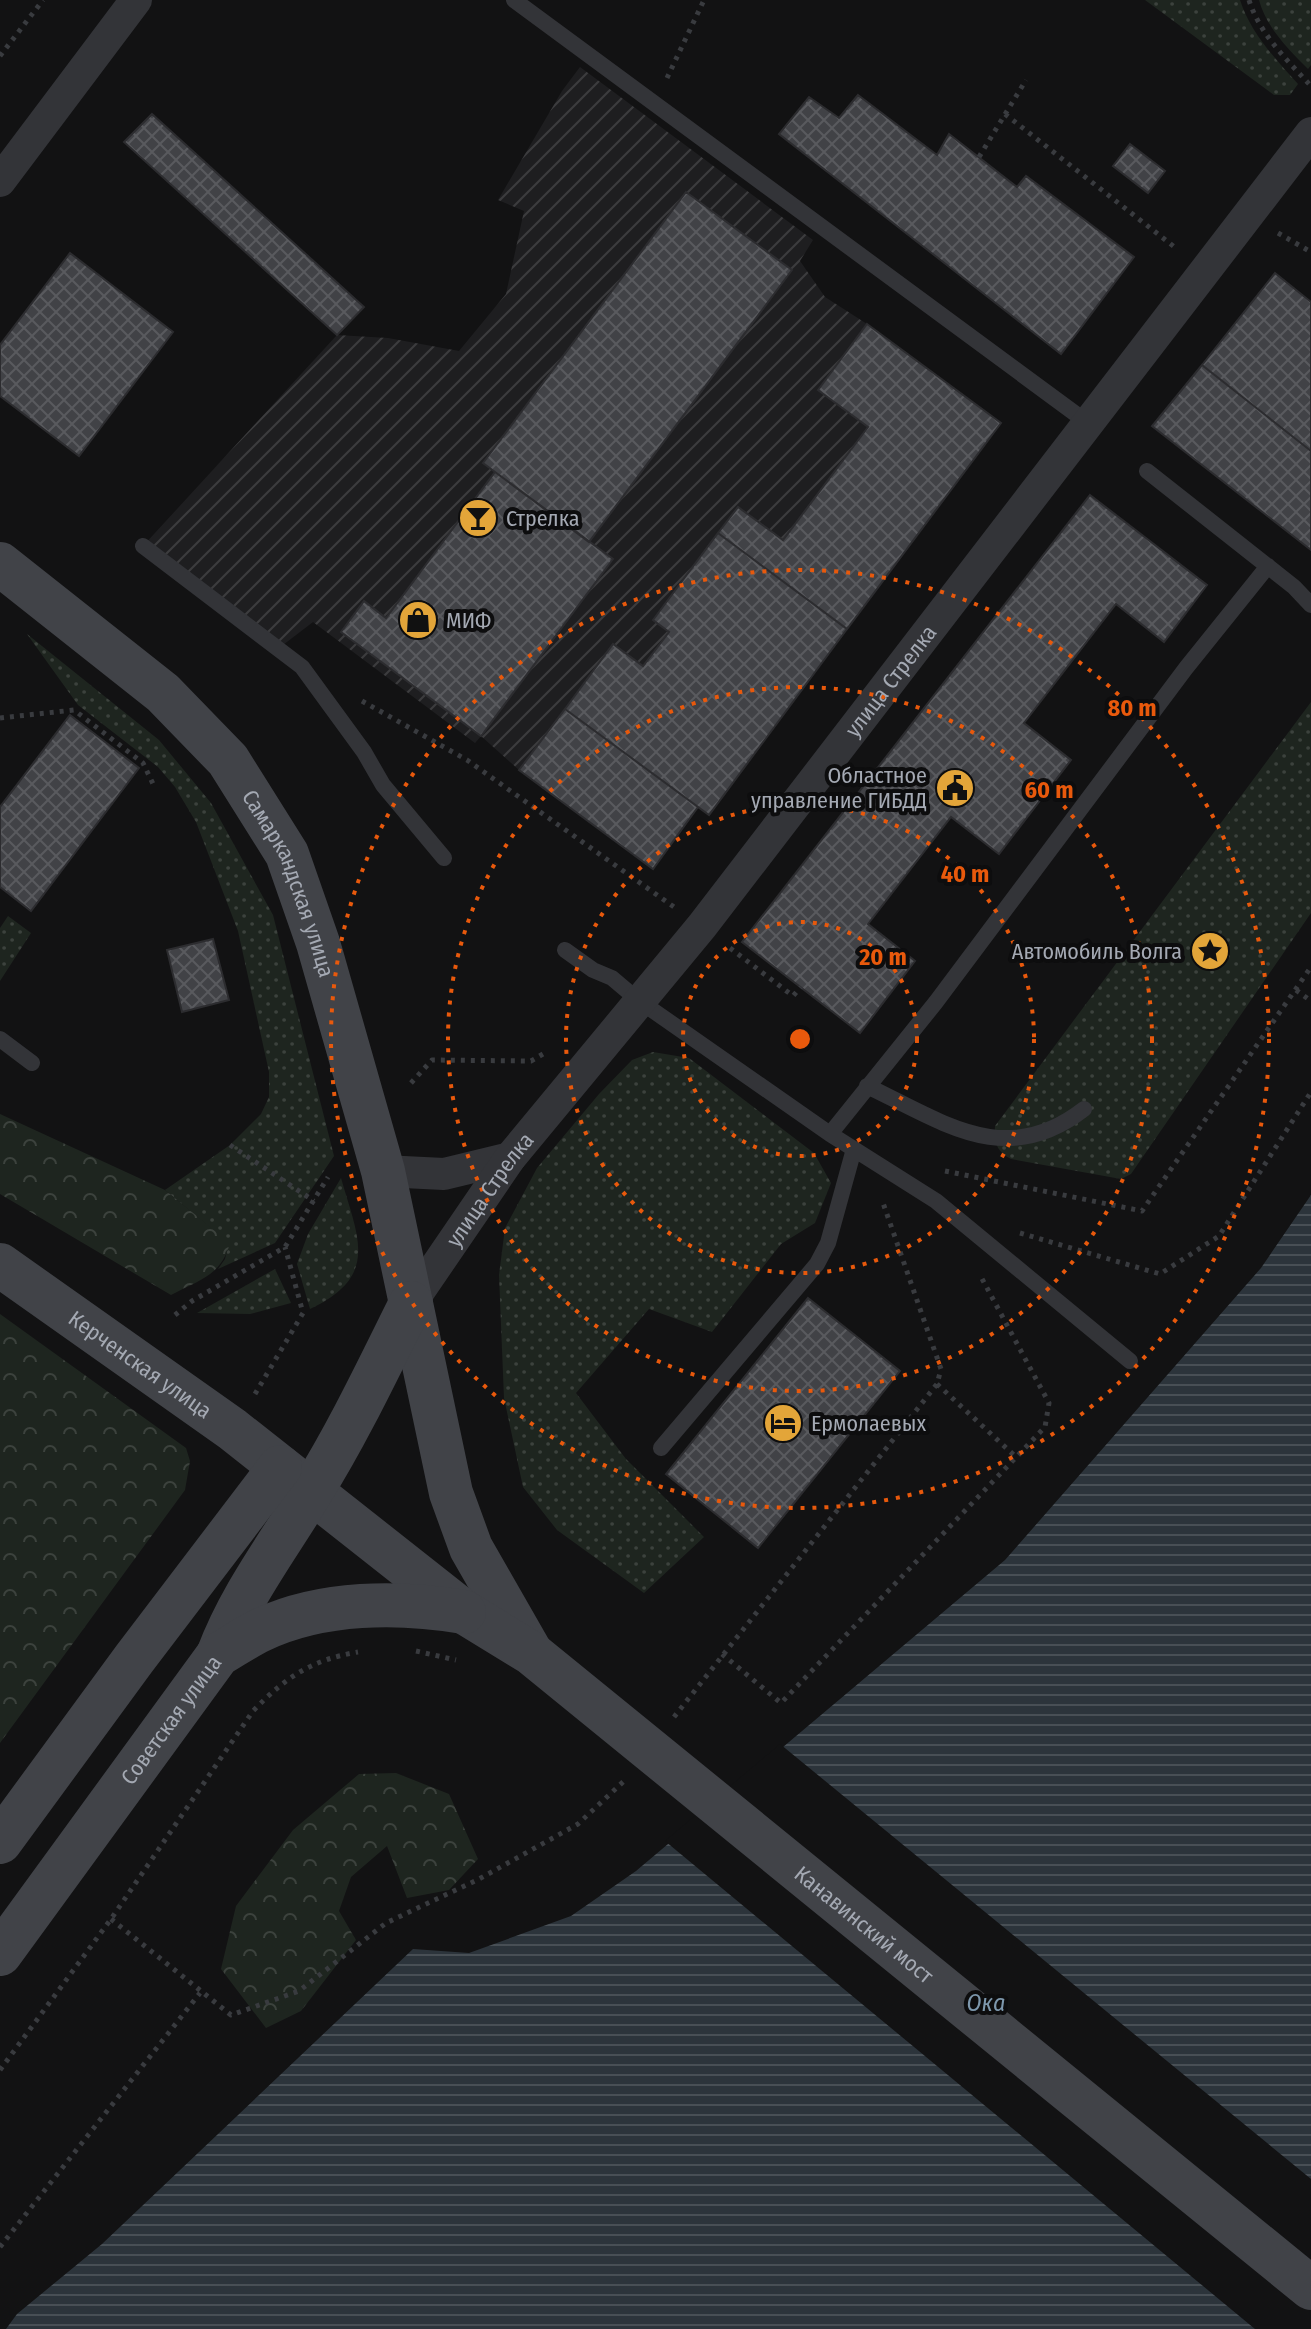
<svg xmlns="http://www.w3.org/2000/svg" width="1311" height="2329" viewBox="0 0 1311 2329" font-family="'Fira Sans Condensed',sans-serif">
	<defs>
		<pattern id="industrial-furrows" width="10" height="10" patternUnits="userSpaceOnUse" patternTransform="scale(2)"><rect width="10" height="10" fill="#1e1e20"/><path d="M-1 1l2-2M0 10L10 0M9 11l2-2" fill="none" stroke="#3c3c3e"/></pattern>
		<pattern id="grass-dots" width="8" height="8" patternUnits="userSpaceOnUse" patternTransform="scale(2)"><rect width="8" height="8" fill="#1e251f"/><path d="M2 2h.1M6 6h.1" fill="none" stroke="#3c423d" stroke-width="1.8" stroke-linecap="round"/></pattern>
		<pattern id="forest-crowns" width="20" height="18" patternUnits="userSpaceOnUse" patternTransform="scale(2)"><rect width="20" height="18" fill="#1e251f"/><path d="M2 6a3 3 0 1 1 6 0M12 15a3 3 0 1 1 6 0" fill="none" stroke="#3c423d"/></pattern>
		<pattern id="water-rules" width="6" height="5" patternUnits="userSpaceOnUse" patternTransform="scale(2)"><rect width="6" height="5" fill="#2c343b"/><path d="M0 2.5h6" fill="none" stroke="#484f55"/></pattern>
		<pattern id="building-cross-hatch" width="8" height="8" patternUnits="userSpaceOnUse" patternTransform="scale(2)"><rect width="8" height="8" fill="#414246"/><path d="M0 0l8 8M0 8l8-8" fill="none" stroke="#595a5e"/></pattern>
	</defs>
	<rect width="100%" height="100%" fill="#121213"/>
	<!-- industrial -->
	<path fill="url(#industrial-furrows)" d="M580,67L813,240L800,261L825,297L867,324L1001,423L709,815L698,808L653,869L519,770L481,736L475,743L313,622L279,648L143,546L337,335L388,338L459,351L506,294L524,211L498,200L562,91Z"/>
	<!-- grass -->
	<path fill="url(#grass-dots)" d="M1145,0H1240C1250,32 1276,60 1298,84L1290,95H1274Z
		M1259,0H1311V65L1308,69C1289,50 1266,27 1259,0Z
		M27,634L159,740L211,803L273,915L334,1156L275,1243L218,1269L225,1259L229,1243L165,1190L230,1145L261,1114L269,1097V1072L238,931L196,822L175,787L158,767L78,705Z
		M1311,702V913L1131,1174L1121,1179L1011,1159C996,1151 994,1142 995,1126Z
		M8,916L31,933L0,981V928Z
		M653,1052L689,1058L814,1153L831,1183L815,1223L781,1244L712,1332L649,1309L576,1393L626,1459L704,1537L644,1593L557,1530L523,1487L504,1398L499,1275L505,1228L537,1168L599,1094L632,1060Z
		M341,1178C358,1238 380,1276 310,1309L297,1264L308,1234Z
		M275,1269L291,1303L250,1314L197,1313Z"/>
	<!-- forest -->
	<path fill="url(#forest-crowns)" d="M0,1114L165,1190L230,1243C221,1276 199,1280 171,1295L0,1194Z
		M0,1314L186,1448L190,1461L185,1490L0,1743Z
		M396,1773L449,1794L478,1859L449,1890L407,1898L387,1846L351,1877L339,1911L356,1940L301,2011L266,2028L221,1969L236,1906L293,1830L359,1774Z"/>
	<!-- water -->
	<path fill="url(#water-rules)" d="M1311,1195V2326L1308,2329H6L17,2314L102,2244L413,1949L469,1953L571,1916L636,1871L1005,1560L1261,1268Z"/>
	<!-- pier -->
	<path fill="#121213" d="M780,1744L1311,2179V2329H1255L665,1841Z"/>
	<!-- building -->
	<path fill="url(#building-cross-hatch)" stroke="#2c2c2f" stroke-width="2" d="M858,95L937,155L949,134L1017,187L1026,176L1134,257L1061,354L779,134L809,97L839,118Z
		M152,114L364,307L337,335L124,142Z
		M1130,144L1165,171L1148,193L1113,166Z
		M686,192L792,270L589,542L483,463Z
		M70,253L173,332L79,456L0,396V345Z
		M1275,273L1311,302V451L1202,365Z
		M867,324L1001,423L847,629L718,533L738,507L783,540L868,427L818,390Z
		M1202,365L1311,451V550L1152,426Z
		M495,472L613,559L481,736L341,632L364,601L386,618Z
		M1090,495L1207,585L1164,642L1116,604L1024,723L1071,760L999,854L951,817L868,924L915,961L860,1033L742,942Z
		M718,533L847,629L709,815L565,709L613,644L643,666L669,632L653,620Z
		M565,709L698,807L653,869L519,770Z
		M70,715L139,768L31,911L0,887V807Z
		M213,939L229,1000L182,1012L167,950Z
		M808,1298L900,1371L758,1548L666,1474Z"/>
	<g fill="none" stroke-linecap="round" stroke-linejoin="round">
		<!-- path -->
		<path stroke="#393b3f" stroke-width="5" stroke-dasharray="4 6" stroke-linecap="butt" d="M1249,0C1259,33 1287,60 1310,85
			M0,56L43,0
			M667,78L704,0
			M1005,114L1177,249
			M979,157L1026,80
			M1278,233L1311,252
			M362,701L467,760L674,907
			M0,718L74,710L143,763L155,788
			M730,948L793,996L801,987
			M1296,990L1311,1001
			M411,1083L432,1060L531,1061L548,1051
			M230,1145L314,1201
			M945,1171L1142,1211L1311,967
			M1020,1233L1160,1274L1219,1236L1311,1092
			M175,1315L192,1301L285,1247L328,1177
			M937,1384L1016,1457
			M255,1394L303,1313L285,1247
			M416,1651L456,1660
			M722,1654L781,1703L1045,1427L1049,1403L980,1275
			M674,1717L937,1384L941,1369L882,1200
			M111,1919L231,2015L299,1991L386,1923L479,1879L578,1824L624,1781
			M0,2070L111,1919L253,1711C286,1677 311,1660 358,1652
			M0,2247L200,1993"/>
		<!-- lane -->
		<path stroke="#333438" stroke-width="16" d="M514,0L1088,423
			M1147,471L1294,587L1311,605
			M143,546L302,667L364,752L383,785L444,858
			M565,950L593,970L612,978L638,1000L830,1134L936,1201L1130,1361
			M0,1039L32,1063
			M867,1086C943,1122 1006,1170 1084,1109
			M830,1134L936,1002L1186,668L1268,566
			M661,1448L817,1264L828,1243L854,1149"/>
		<!-- street -->
		<g stroke="#333438" stroke-width="32">
			<path d="M0,181L136,0"/>
			<path d="M383,1171L444,1174L510,1158"/>
			<path id="s1" d="M411,1303L510,1158L702,926L1311,133"/>
		</g>
		<!-- secondary -->
		<g stroke="#414348" stroke-width="44">
			<path id="s2" d="M0,564L163,693L228,760L287,854L318,943L383,1171L451,1493L471,1548L530,1651"/>
			<path id="s3" d="M0,1265L232,1429L464,1612L531,1653L1311,2288"/>
			<path d="M218,1655C241,1594 278,1547 311,1492C349,1431 379,1367 411,1303"/>
			<path d="M0,1842L134,1659L280,1467"/>
			<path id="s4" d="M0,1954L218,1655C232,1647 246,1637 261,1630C322,1601 399,1601 464,1612"/>
		</g>
	</g>
	<!-- distance rings -->
	<g fill="none" stroke="#e8590c" stroke-width="4" stroke-dasharray="4 8">
		<circle cx="800" cy="1039" r="117"/>
		<circle cx="800" cy="1039" r="234"/>
		<circle cx="800" cy="1039" r="352"/>
		<circle cx="800" cy="1039" r="469"/>
	</g>
	<!-- icons -->
	<defs>
		<g id="bar-disc" transform="scale(2)"><circle r="9.5" fill="#e3a539" stroke="#0d0d0e"/><path d="M-6-5H6L.8 .8V4.5H3.5V6h-7V4.5H-.8V.8Z" fill="#111"/></g>
		<g id="shop-disc" transform="scale(2)"><circle r="9.5" fill="#e3a539" stroke="#0d0d0e"/><path d="M-5-2.5h2.3a2.7 3.5 0 0 1 5.4 0H5L5.5 6h-11ZM-1.5-2.5h3a1.5 2.3 0 0 0-3 0Z" fill="#111"/></g>
		<g id="civic-disc" transform="scale(2)"><circle r="9.5" fill="#e3a539" stroke="#0d0d0e"/><path d="M-.6-6.5H3V-4.5H.6V-3L4-1V1h2V6H-6V1h2V-1L-.6-3ZM-1.2 2.5V6h2.4V2.5Z" fill="#111"/></g>
		<g id="sight-disc" transform="scale(2)"><circle r="9.5" fill="#e3a539" stroke="#0d0d0e"/><path d="M0-6L1.8-2.2L6-1.7L2.9 1.2L3.7 5.4L0 3.3L-3.7 5.4L-2.9 1.2L-6-1.7L-1.8-2.2Z" fill="#111"/></g>
		<g id="hotel-disc" transform="scale(2)"><circle r="9.5" fill="#e3a539" stroke="#0d0d0e"/><path d="M-6-4.5h1.5V1H6V5H4.5V3h-9V5H-6ZM-4 0a1.8 1.8 0 1 1 3.6 0ZM.5 0V-2.5h3Q6-2.5 6 0Z" fill="#111"/></g>
	</defs>
	<g fill-rule="evenodd">
		<use href="#bar-disc" x="478" y="518"/>
		<use href="#shop-disc" x="418" y="620"/>
		<use href="#civic-disc" x="955" y="788"/>
		<use href="#sight-disc" x="1210" y="951"/>
		<use href="#hotel-disc" x="783" y="1423"/>
	</g>
	<g text-anchor="middle" dominant-baseline="central" stroke-width="8" stroke-linejoin="round" paint-order="stroke">
		<!-- poi labels -->
		<g font-size="22" fill="#a4a9b3" stroke="#0d0d0e" text-anchor="start">
			<text x="506" y="518">Стрелка</text>
			<text x="446" y="620">МИФ</text>
			<text x="927" y="775" text-anchor="end">Областное<tspan x="927" dy="25">управление ГИБДД</tspan></text>
			<text x="1182" y="951" text-anchor="end">Автомобиль Волга</text>
			<text x="811" y="1423">Ермолаевых</text>
		</g>
		<!-- street labels -->
		<g font-size="22" fill="#a4a9b3" stroke="#0d0d0e">
			<text stroke="none"><textPath href="#s1" startOffset="786">улица Стрелка</textPath></text>
			<text stroke="none"><textPath href="#s2" startOffset="440">Самаркандская улица</textPath></text>
			<text stroke="none"><textPath href="#s1" startOffset="138">улица Стрелка</textPath></text>
			<text stroke="none"><textPath href="#s3" startOffset="172">Керченская улица</textPath></text>
			<text stroke="none"><textPath href="#s4" startOffset="290">Советская улица</textPath></text>
			<text stroke="none"><textPath href="#s3" startOffset="1088">Канавинский мост</textPath></text>
		</g>
		<!-- water labels -->
		<g font-size="24" font-style="italic" fill="#7d97ac" stroke="#0d0d0e">
			<text x="986" y="2003">Ока</text>
		</g>
	</g>
	<circle cx="800" cy="1039" r="12" fill="#e8590c" stroke="#0d0d0e" stroke-width="4"/>
	<g font-size="24" text-anchor="middle" font-weight="bold" fill="#e8590c" stroke="#0d0d0e" stroke-width="8" stroke-linejoin="round" paint-order="stroke">
		<text x="1132" y="716">80 m</text>
		<text x="1049" y="798">60 m</text>
		<text x="965" y="882">40 m</text>
		<text x="883" y="965">20 m</text>
	</g>
</svg>
